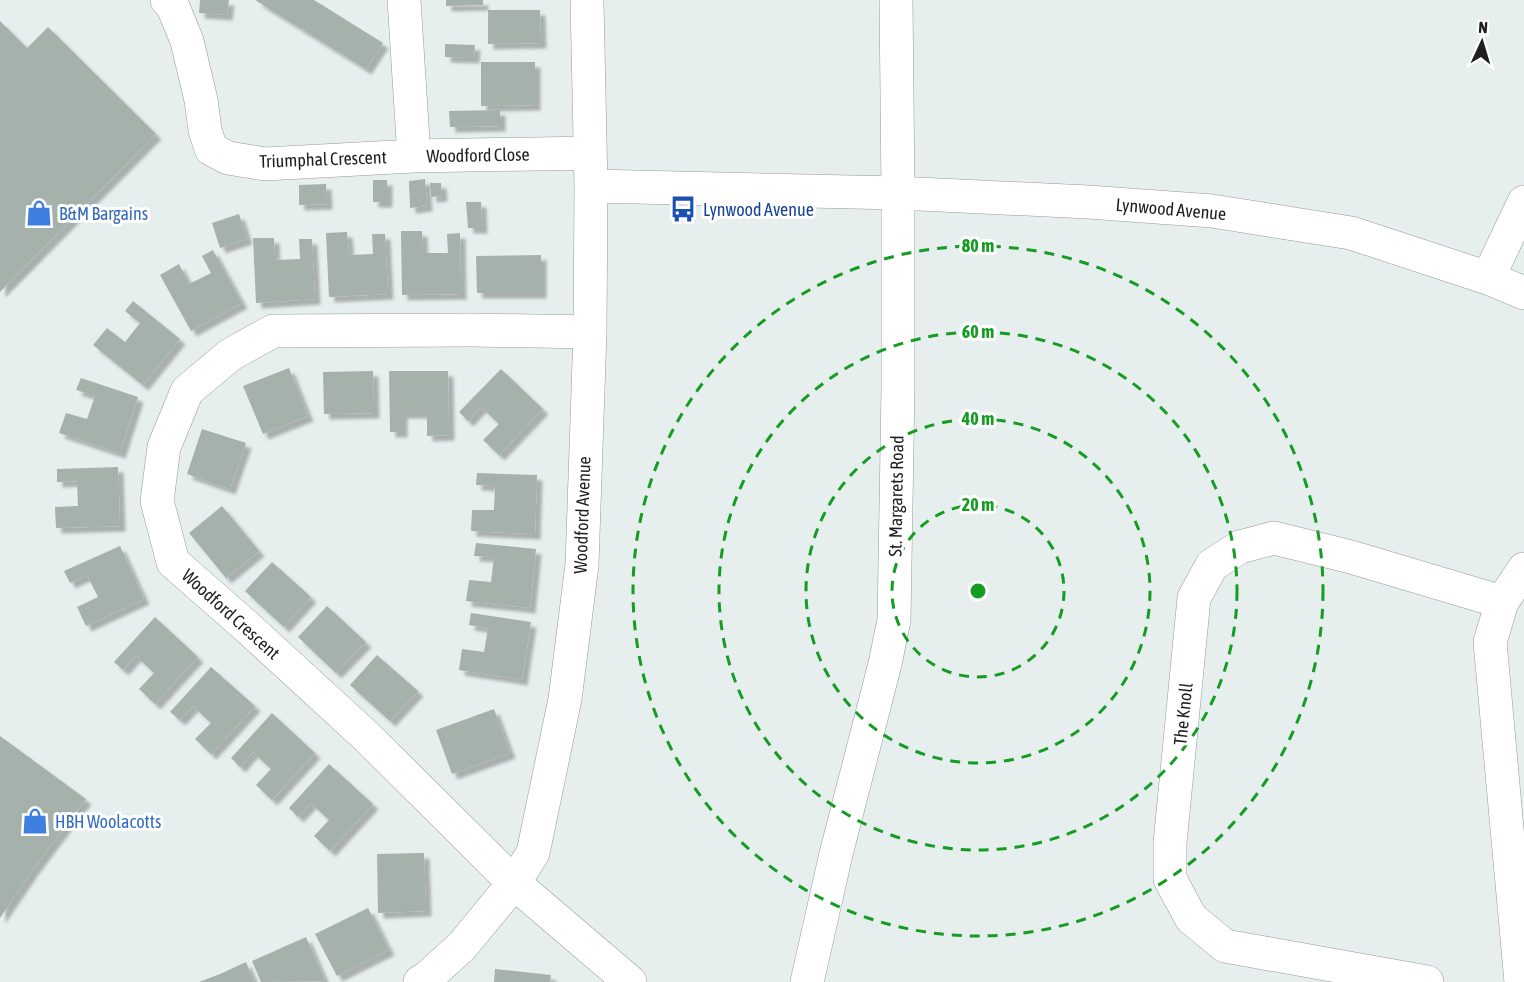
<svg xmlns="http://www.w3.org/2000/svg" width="1524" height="982" viewBox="0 0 1524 982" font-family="'Asap Condensed',sans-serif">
	<defs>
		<filter id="shadow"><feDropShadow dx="5.5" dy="5.5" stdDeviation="1.5" flood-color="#0004"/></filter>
	</defs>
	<rect width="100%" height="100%" fill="#e6efed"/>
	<!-- building -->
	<path fill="#a5b1ab" filter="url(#shadow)" d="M200,0H229L227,15L199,13Z
		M255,0H314L383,43L366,69Z
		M446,0H483V5L446,6Z
		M488,10H540L541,43L488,44Z
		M0,21L27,48L48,27L156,134L0,292Z
		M445,44L475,45L474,58L445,57Z
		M481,62H535V105L481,106Z
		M500,110V126L450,127L449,111Z
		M425,179L427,206L410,208L409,181Z
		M373,180H387V202H373Z
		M430,183H441L442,196L431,197Z
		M326,184L327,204L299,205V185Z
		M466,202H481L482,228H468Z
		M239,214L247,239L220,248L212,223Z
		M401,231H422L423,253H448L447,234L460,233L461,294L402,295Z
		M347,232L349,255L373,254L372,234H385L388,294L329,297L326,233Z
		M253,238H274L275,260L300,259L299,239H312L315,299L256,303Z
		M213,250L242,303L191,331L160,275L179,264L189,284L211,273L202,256Z
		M541,255V293H477L476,256Z
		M133,301L180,339L143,385L93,345L107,328L125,342L140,323L125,311Z
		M289,368L308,416L263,434L243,386Z
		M501,369L543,409L499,455L483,440L499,424L481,407L468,421L459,412Z
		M373,371L374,413L324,414L323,372Z
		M389,371H448L449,435L427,436V413H402V432H390Z
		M81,378L138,397L120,453L59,433L66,413L87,419L95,396L76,390Z
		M202,429L246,443L230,489L187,474Z
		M118,467L120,526L56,528L55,507L78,506L77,481L57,482V469Z
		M477,473L537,475L535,534L471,531L472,510H494L495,486L476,485Z
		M222,506L259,551L226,578L189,533Z
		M476,543L536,549L530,608L466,601L469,580L491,582L494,557L474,556Z
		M120,546L144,599L86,626L77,607L98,597L87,575L70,583L64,571Z
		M272,562L311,597L284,627L245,591Z
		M327,606L366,642L336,673L298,637Z
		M471,613L531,622L522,680L459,670L462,649L484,652L488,628L469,625Z
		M155,617L198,657L155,704L139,689L154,673L136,656L123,670L114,662Z
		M377,655L418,691L390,721L350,685Z
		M211,667L255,706L211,754L195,739L211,723L193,706L180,720L170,712Z
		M494,709L510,753L452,774L436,730Z
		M272,713L315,753L272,800L256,785L271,769L253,752L240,767L231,758Z
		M0,736L86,799L34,868L0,918Z
		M329,764L373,804L330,851L314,836L329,820L311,803L298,817L289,808Z
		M424,853L426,911L378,913L377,854Z
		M368,908L389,950L337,976L315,934Z
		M306,937L325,981L261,982L252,961Z
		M246,962L254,982H199L220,974Z
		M495,969L551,975L550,982H494Z"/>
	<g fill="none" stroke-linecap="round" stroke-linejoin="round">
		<!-- minor casing -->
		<g stroke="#999" stroke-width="34">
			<path id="minor" d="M167,0L173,7L187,41L201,100L205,130L211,149L228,158L265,164L414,156L590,153
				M404,0L414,156
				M591,186L898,193L1088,202L1212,211L1351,233L1488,278L1524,293
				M1488,278L1524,202
				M590,332L473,330L273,331L230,355L187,391L164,447L157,501L173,562L246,626L367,737L514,883L630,982
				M420,982L428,977L462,946L514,883L533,853L565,699L582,565L590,332L591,186L587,0
				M807,982L836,854L885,664L894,620L898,390V193L896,0
				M1427,982L1225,946L1191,918L1170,879V843L1194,598L1212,565L1240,547L1274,538L1351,557L1502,602
				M1521,982L1490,642L1502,602L1524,569"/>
		</g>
		<!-- minor -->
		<use href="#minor" stroke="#fff" stroke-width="33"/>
	</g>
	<!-- distance rings -->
	<g fill="none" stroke="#159c23" stroke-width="3" stroke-dasharray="10 8">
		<circle cx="978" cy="591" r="86"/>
		<circle cx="978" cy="591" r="172"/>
		<circle cx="978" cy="591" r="259"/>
		<circle cx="978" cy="591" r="345"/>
	</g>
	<!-- icons -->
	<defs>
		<g id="bus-bare" transform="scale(2.07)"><path d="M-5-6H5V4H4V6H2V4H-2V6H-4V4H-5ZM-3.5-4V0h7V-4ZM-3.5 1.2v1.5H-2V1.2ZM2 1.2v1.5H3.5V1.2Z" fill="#1a4fb4" stroke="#fff" stroke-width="2.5" paint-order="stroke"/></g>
		<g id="shop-bare" transform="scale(2.07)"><path d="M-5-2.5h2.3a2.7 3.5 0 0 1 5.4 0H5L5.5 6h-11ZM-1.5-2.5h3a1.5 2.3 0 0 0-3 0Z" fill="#3f7fe0" stroke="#fff" stroke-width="2.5" paint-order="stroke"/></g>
	</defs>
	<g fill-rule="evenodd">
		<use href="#bus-bare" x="683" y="209"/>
		<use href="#shop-bare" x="39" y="213"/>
		<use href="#shop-bare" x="35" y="821"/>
	</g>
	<g text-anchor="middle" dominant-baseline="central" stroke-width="6" stroke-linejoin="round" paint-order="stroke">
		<!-- street labels -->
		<g font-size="18" fill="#1f1f1f" stroke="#fff">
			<text transform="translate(478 155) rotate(-1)">Woodford Close</text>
			<text transform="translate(323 159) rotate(-2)">Triumphal Crescent</text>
			<text transform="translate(1171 209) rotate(5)">Lynwood Avenue</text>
			<text transform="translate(896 496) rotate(-89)">St. Margarets Road</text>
			<text transform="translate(582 515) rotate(-88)">Woodford Avenue</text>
			<text transform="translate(231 614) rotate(42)">Woodford Crescent</text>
			<text transform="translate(1183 714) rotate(-84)">The Knoll</text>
		</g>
		<!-- transit labels -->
		<g font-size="18" fill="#164399" stroke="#fff" text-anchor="start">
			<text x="703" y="209">Lynwood Avenue</text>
		</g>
		<!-- shop labels -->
		<g font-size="18" fill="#366cbe" stroke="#fff" text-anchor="start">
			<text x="59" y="213">B&amp;M Bargains</text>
			<text x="55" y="821">HBH Woolacotts</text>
		</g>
	</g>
	<circle cx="978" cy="591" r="9" fill="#159c23" stroke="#fff" stroke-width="3"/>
	<g font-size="18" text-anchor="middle" font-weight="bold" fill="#159c23" stroke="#fff" stroke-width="6" stroke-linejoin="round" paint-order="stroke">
		<text x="978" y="252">80 m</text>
		<text x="978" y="338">60 m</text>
		<text x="978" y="425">40 m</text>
		<text x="978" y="511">20 m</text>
	</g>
	<!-- north arrow -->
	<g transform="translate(1482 42) rotate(4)" stroke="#ffffff" stroke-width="4.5" paint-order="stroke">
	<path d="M0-4.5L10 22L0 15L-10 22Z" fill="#1f1f1f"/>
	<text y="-9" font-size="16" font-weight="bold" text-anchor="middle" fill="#1f1f1f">N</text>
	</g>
</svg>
